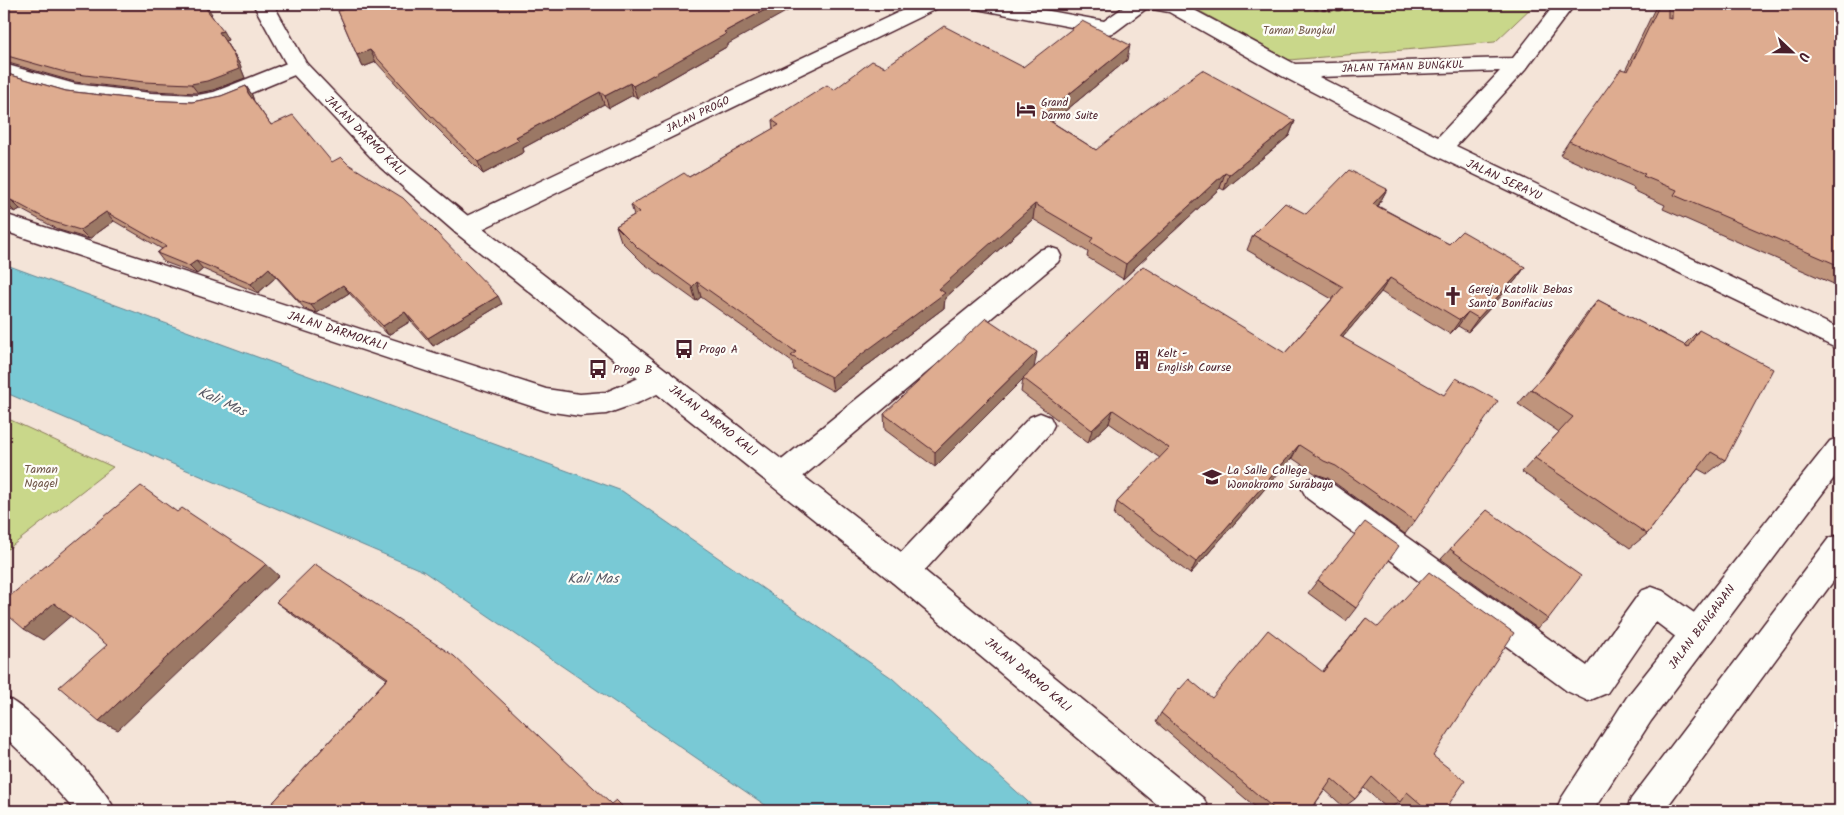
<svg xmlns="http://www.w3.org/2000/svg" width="1844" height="815" viewBox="0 0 1844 815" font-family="Kalam,sans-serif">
	<rect width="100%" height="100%" fill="#f4e4d8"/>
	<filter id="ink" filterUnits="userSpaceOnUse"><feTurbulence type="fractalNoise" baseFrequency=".02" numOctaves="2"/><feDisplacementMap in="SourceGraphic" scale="10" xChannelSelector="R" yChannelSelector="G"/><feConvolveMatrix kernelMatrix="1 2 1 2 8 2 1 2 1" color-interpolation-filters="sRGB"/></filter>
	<g filter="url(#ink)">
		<!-- green -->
		<path fill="#c9d78a" stroke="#8a7b5a" d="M1191,4H1535L1495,42L1289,60L1194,8Z
			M4,417L113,467L4,552Z"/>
		<!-- water -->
		<path fill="#79c9d5" stroke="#668591" d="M4,264L622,491L892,678L1038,811H774L423,571L4,392Z"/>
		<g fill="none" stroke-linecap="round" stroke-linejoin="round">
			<!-- minor casing -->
			<g stroke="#4a1f2b" stroke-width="3">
				<path id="minor" d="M916,4H941L938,8L474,233L465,236L456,233L453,227L456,221Z
					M972,4H1012L1104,21L1128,4H1183L1295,64L1513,58L1555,4H1575L1526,69L1456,146L1840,329V350L1432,154L1282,76L1169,12L1147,8L1115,32L1108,34L982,10L975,8ZM1500,71L1438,137L1319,77Z
					M297,59L304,61L308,66L304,71L227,103L198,109L151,107L74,98L4,78V64L75,84L151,93L198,95L214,92Z
					M4,214L546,389L580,394L606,392L660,369L670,372L673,380L670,388L640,402L606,414L580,416L546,411L4,231Z
					M1049,247L1058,250L1061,256L1058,262L793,485L783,488L773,485L769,476L773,467L1040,250Z
					M1040,413L1050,417L1054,425L1050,433L914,582L903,586L892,582L888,572L892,562L1030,417Z
					M1317,476L1327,480L1587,666L1641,591L1652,587L1663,591L1707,622L1712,633L1707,644L1696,648L1685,644L1656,622L1607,693L1588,701L1567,691L1307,498L1302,489L1307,480Z"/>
			</g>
			<!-- major casing -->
			<g stroke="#4a1f2b" stroke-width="3">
				<path id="major" d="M253,4H273L306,63L396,157L474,221L914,562L1204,799L1209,811H1165L892,582L456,233L380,167L290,71Z
					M1840,437V470L1651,721L1593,811H1556L1561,799L1627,697L1830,441Z
					M1840,535V572L1664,811H1626L1631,799L1829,538Z"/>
			</g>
			<!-- highway casing -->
			<g stroke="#4a1f2b" stroke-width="3">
				<path id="highway" d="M4,697C28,705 107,787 115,811H75L38,769L4,736Z"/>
			</g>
			<!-- path -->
			<path stroke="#4a1f2b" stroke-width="2.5" stroke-dasharray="4.5 3" stroke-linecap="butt" d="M1292,4C1319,12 1345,12 1372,4"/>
			<!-- minor -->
			<use href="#minor" fill="#fdfcf7" fill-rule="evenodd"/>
			<!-- major -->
			<use href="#major" fill="#fdfcf7" fill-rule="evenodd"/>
			<!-- highway -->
			<use href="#highway" fill="#fdfcf7" fill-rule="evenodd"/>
		</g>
		<!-- wall -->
		<path fill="#bf947c" stroke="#4a1f2b" d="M4,4L212,14L211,15L228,40L225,41L239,63L245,78L213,90L198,93L151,91L75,82L5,62L4,63Z
			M1657,4H1840V281L1836,285L1663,209L1665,205L1633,190L1634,188L1560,155L1569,141L1625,71Z
			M338,11L728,44V46L637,98L633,95L609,108L604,104L523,148L524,152L483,174L427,118L376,62L363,67L357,55Z
			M1127,60L1052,122L1096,150L1295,121L1289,136L1224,190L1220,188L1123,279L1087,257L1088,252L1033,219L945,298L944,308L833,391L794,370L792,362L701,297L696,301L643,263L621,241L616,226L634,215L631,205L689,177L773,129L772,120L885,67H1023Z
			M4,73L66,91L144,100L192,102L221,96L246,86L252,95L254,101L271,125L332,162L502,304L433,346L411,321L388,335L349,293L317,313L305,309L276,277L258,293L203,269L197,274L164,262L157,253L162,249L114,221L89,239L59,230L20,209L15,212L4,207Z
			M1387,189L1378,206L1449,244L1525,267L1515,281L1468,332L1458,326L1450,334L1381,292L1343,337L1415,521L1405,534L1328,478L1316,474L1292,458L1190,574L1114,515L1117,502L1160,458L1109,423L1088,443L1021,392L1023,379L935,467L885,430L884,414L1034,368L1285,353L1332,299L1247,250L1253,235Z
			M1598,300L1684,345L1699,330L1725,460L1707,474L1698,469L1647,534L1630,548L1522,472L1559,432L1518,404L1531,389L1541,379L1584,317Z
			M1487,510L1548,619L1537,628L1441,559Z
			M1318,580L1356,608L1346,621L1308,593Z
			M276,602L611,804L627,811H265L387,679L293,615Z
			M1366,618L1433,756L1444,811H1408L1398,803L1388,809L1364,788L1355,799L1344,807L1325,790L1310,811H1260L1156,722L1161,713L1212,698L1322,672Z"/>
		<!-- shaded-wall -->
		<path fill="#9b7865" stroke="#4a1f2b" d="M205,4L212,14L210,15L204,6Z
			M776,4H800L728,44V46L637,98L633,86L724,32Z
			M223,31L228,40L225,41L239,63L245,78L213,90L198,93L191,84L219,32Z
			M1130,45L1127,60L1040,132L1042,116Z
			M370,50L376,62L363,67L357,55Z
			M630,83L633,95L609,108L605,96Z
			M246,86L252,95L254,102L248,93Z
			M600,92L604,104L523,148L524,152L483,174L478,162L516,137Z
			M1295,121L1289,136L1224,190L1229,175Z
			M1225,173L1220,188L1123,279L1126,264Z
			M1387,189L1379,204L1366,219L1373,204Z
			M11,200L20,209L15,212L6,203Z
			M1035,204L1033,219L945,298L944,308L833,391L831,377Z
			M106,212L114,221L89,239L80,230Z
			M196,261L203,269L197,274L189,266Z
			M1525,267L1515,281L1468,332L1478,318Z
			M269,268L276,277L258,293L251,284Z
			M1390,278L1381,292L1332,350L1340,336Z
			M697,282L701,297L696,301L692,287Z
			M343,285L349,293L317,313L311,305Z
			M498,296L502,304L433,346L428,338Z
			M405,312L411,321L388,335L383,326Z
			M1468,312L1458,326L1450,334L1460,320Z
			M1037,352L1034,368L935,467V452Z
			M1113,410L1109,423L1088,443L1092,430Z
			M1299,445L1292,458L1190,574L1196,562Z
			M266,564L279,576L118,730L99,721Z
			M54,603L73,614L43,640L24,629Z"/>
		<!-- building -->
		<path fill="#deac90" stroke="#4a1f2b" d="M4,4H205L206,5L204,6L223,31L219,32L233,54L239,69L207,81L191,84L144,82L68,73L4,55Z
			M363,4H776L724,32L726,34L633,86L630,83L605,96L600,92L516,137L519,140L478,162L421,106L370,50L357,55L338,11Z
			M1660,4H1668V18L1672,19V4H1840V266L1674,195L1677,190L1643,176L1645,174L1569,141L1621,69L1628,71Z
			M1082,21L1130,45L1042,116L1096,150L1142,113L1202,70L1295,121L1229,175L1225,173L1126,264L1090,242L1093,238L1035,204L939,289L945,293L831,377L791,356L796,352L697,282L692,287L638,248L616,226L639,212L631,205L684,173L689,177L779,125L772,120L827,85L834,90L872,61L885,67L944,26L1023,67Z
			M4,73L66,91L144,100L192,102L221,96L246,86L248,93L271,125L293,115L332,162L341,157L348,164L403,198L498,296L428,338L405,312L383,326L343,285L311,305L299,301L269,268L251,284L196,261L189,266L157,253L166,246L106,212L80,230L50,221L11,200L6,203L4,202Z
			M1349,170L1387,189L1373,204L1449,244L1462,231L1525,267L1478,318L1468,312L1460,320L1390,278L1340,336L1444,395L1456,378L1498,401L1415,521L1336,466L1324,461L1299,445L1196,562L1117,502L1169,448L1113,410L1092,430L1023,378L1143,266L1285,353L1343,287L1253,235L1285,203L1306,214Z
			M1598,300L1688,347L1699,330L1773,369L1725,460L1711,452L1647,534L1535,458L1573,417L1531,389L1548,371Z
			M986,318L1037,352L935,452L884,414Z
			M141,486L177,512L182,508L266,564L99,721L59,687L107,645L54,603L24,629L4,612V601Z
			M1487,510L1581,576L1548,619L1450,549Z
			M1365,522L1399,546L1356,608L1318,580Z
			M315,564L454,656L611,804L616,800L627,811H265L388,678L276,602Z
			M1429,572L1514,633L1433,756L1465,781L1444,811H1429L1407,792L1400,802L1372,777L1355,799L1332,779L1310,811H1277L1161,713L1179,688L1180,689L1189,679L1212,698L1268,630L1323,672L1366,618L1378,627Z"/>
	</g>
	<!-- icons -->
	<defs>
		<g id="hotel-bare" transform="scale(1.5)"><path d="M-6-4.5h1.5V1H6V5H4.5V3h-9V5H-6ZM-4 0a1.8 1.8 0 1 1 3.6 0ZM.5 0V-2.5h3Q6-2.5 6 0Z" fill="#4a1f2b" stroke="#fdfcf7" stroke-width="2.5" paint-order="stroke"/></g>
		<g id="church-bare" transform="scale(1.5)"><path d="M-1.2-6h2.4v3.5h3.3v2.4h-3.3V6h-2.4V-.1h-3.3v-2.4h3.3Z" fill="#4a1f2b" stroke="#fdfcf7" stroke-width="2.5" paint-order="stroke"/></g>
		<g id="bus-bare" transform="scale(1.5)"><path d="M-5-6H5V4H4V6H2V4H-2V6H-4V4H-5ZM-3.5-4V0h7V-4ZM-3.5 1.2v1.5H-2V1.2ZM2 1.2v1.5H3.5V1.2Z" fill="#4a1f2b" stroke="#fdfcf7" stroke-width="2.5" paint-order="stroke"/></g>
		<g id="building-bare" transform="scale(1.5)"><path d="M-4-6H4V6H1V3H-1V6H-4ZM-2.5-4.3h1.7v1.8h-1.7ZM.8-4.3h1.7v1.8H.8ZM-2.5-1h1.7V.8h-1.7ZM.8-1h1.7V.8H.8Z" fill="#4a1f2b" stroke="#fdfcf7" stroke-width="2.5" paint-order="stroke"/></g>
		<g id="university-bare" transform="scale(1.5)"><path d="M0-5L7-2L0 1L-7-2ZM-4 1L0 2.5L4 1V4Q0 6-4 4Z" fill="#4a1f2b" stroke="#fdfcf7" stroke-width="2.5" paint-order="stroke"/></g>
	</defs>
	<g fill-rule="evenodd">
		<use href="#hotel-bare" x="1026" y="109"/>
		<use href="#church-bare" x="1453" y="296"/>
		<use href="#bus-bare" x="684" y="349"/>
		<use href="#building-bare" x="1142" y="360"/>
		<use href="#bus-bare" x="598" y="369"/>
		<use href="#university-bare" x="1212" y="477"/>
	</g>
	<g text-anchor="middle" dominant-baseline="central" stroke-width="4.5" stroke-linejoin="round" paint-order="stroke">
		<!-- far-park labels -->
		<g font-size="11" fill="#705648" stroke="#fdfcf7">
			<text x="1299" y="31">Taman Bungkul</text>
		</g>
		<!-- far-street labels -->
		<g font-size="11" fill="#4a1f2b" stroke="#fdfcf7">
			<text transform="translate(1403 67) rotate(-2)">JALAN TAMAN BUNGKUL</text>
			<text transform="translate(698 115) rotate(-26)">JALAN PROGO</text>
		</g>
		<!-- far-poi labels -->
		<g font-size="11" fill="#4a1f2b" stroke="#fdfcf7" text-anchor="start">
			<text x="1041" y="103">Grand<tspan x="1041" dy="13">Darmo Suite</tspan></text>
		</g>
		<!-- street labels -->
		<g font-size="12" fill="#4a1f2b" stroke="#fdfcf7">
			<text transform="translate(365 136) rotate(45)">JALAN DARMO KALI</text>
			<text transform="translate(1504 180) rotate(25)">JALAN SERAYU</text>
			<text transform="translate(337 331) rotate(18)">JALAN DARMOKALI</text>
			<text transform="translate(713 421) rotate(38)">JALAN DARMO KALI</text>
			<text transform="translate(1702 627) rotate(-53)">JALAN BENGAWAN</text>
			<text transform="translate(1028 675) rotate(40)">JALAN DARMO KALI</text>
		</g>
		<!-- poi labels -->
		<g font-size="12" fill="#4a1f2b" stroke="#fdfcf7" text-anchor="start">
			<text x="1468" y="289">Gereja Katolik Bebas<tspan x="1468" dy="14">Santo Bonifacius</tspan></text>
			<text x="699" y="349">Progo A</text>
			<text x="1157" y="353">Kelt -<tspan x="1157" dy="14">English Course</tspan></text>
			<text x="613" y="369">Progo B</text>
			<text x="1227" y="470">La Salle College<tspan x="1227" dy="14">Wonokromo Surabaya</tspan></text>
		</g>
		<!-- park labels -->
		<g font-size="12" fill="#705648" stroke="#fdfcf7">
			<text x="41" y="469">Taman<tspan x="41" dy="14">Ngagel</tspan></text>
		</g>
		<!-- water labels -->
		<g font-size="14" font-style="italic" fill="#5a5a66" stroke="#fdfcf7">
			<text transform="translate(222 402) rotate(25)">Kali Mas</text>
			<text x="593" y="579">Kali Mas</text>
		</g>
	</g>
	<!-- margin -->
	<rect width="1844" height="815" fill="none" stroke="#fdfcf7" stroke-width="20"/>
	<rect x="10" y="10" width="1824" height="795" fill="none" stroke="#4a1f2b" stroke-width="2" filter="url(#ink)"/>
	<!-- north arrow -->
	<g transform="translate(1792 52) rotate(112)" stroke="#fdfcf7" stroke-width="4" paint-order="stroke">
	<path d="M0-4L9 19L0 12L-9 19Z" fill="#4a1f2b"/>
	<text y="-8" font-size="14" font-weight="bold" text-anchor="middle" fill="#4a1f2b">U</text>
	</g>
</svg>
